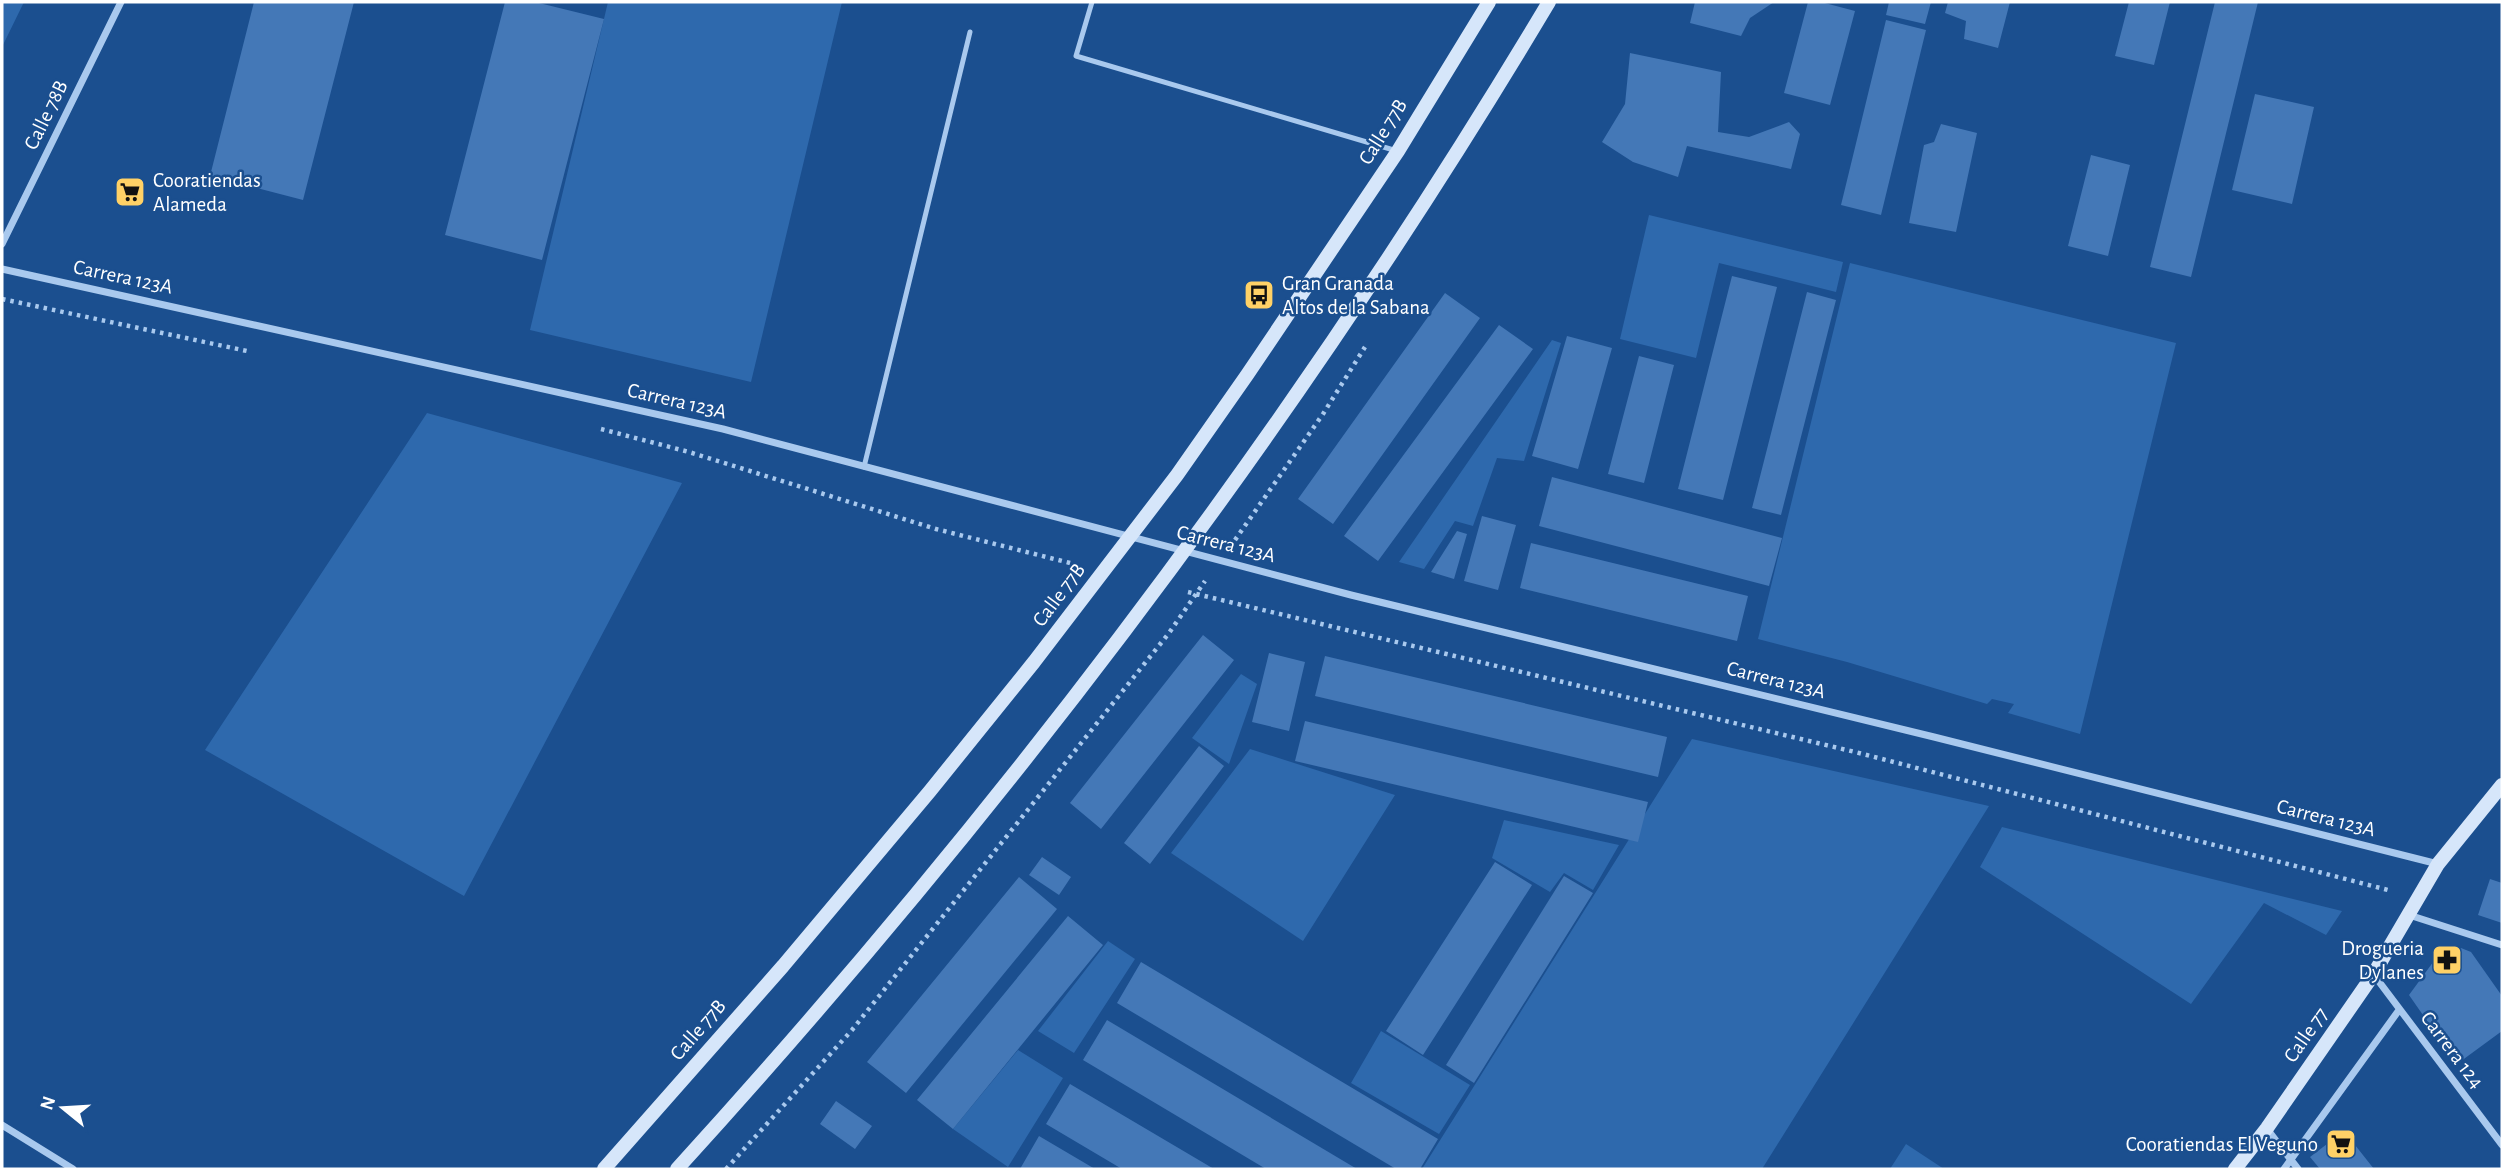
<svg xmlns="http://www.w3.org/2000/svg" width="2504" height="1171" viewBox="0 0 2504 1171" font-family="'Alegreya Sans',sans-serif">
	<rect width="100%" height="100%" fill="#1b4f8f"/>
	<!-- green -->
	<path fill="#2e69ad" d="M2,2H24L2,47Z
		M608,2H842L751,382L530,330Z
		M1649,215L1843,262L1836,292L1719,263L1696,358L1620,339Z
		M1850,263L2176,343L2080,734L2008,713L2014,704L1992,699L1987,704L1847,662L1758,639Z
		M1552,340L1561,343L1524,461L1497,458L1473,526L1455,521L1424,569L1399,562Z
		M427,413L682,483L464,896L205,750Z
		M1241,674L1257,684L1229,764L1192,738Z
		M1692,739L1989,806L1762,1169H1422Z
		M1250,749L1395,795L1303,941L1171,853Z
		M1504,820L1619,845L1593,890L1564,873L1550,892L1492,858Z
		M2002,827L2342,911L2326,935L2264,903L2191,1004L1980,867Z
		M1108,941L1135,959L1074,1053L1038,1031Z
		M1381,1031L1470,1085L1439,1134L1351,1083Z
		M1018,1050L1063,1078L1008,1167L953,1129Z
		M1906,1144L1944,1169H1890Z"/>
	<!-- building -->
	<path fill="#4478b7" d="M254,2H354L303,200L210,176Z
		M505,2H535L604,19L542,260L445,235Z
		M1695,2H1774L1750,18L1741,36L1690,23Z
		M1808,2H1821L1855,11L1830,105L1784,93Z
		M1889,2H1931L1925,24L1886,15Z
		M1948,2H2010L1998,48L1964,39L1966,21L1945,13Z
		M2129,2H2170L2154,65L2115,56Z
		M2215,2H2258L2191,277L2150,267Z
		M1886,20L1926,30L1881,215L1841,205Z
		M1630,53L1721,72L1718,132L1749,137L1789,122L1800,134L1791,169L1687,146L1678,177L1633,162L1602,142L1625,104Z
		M2255,94L2314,107L2292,204L2232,190Z
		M1941,124L1977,133L1956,232L1909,223L1924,145L1934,142Z
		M2091,155L2130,165L2108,256L2068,246Z
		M1732,276L1777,287L1723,500L1678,489Z
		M1807,292L1836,300L1781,515L1752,508Z
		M1445,293L1480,318L1333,524L1298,499Z
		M1499,325L1533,349L1378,561L1344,536Z
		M1567,336L1612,348L1578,469L1532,456Z
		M1639,356L1674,365L1644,483L1608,474Z
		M1552,477L1782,538L1769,586L1539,526Z
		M1482,516L1516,525L1498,590L1464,581Z
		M1457,531L1467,534L1454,579L1431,572Z
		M1531,543L1748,596L1737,641L1520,588Z
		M1203,635L1234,660L1101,829L1070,803Z
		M1269,653L1305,662L1289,731L1252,722Z
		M1325,656L1667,737L1658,777L1315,696Z
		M1305,721L1648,802L1638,842L1295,761Z
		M1199,746L1224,766L1150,864L1124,843Z
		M1042,857L1071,877L1059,895L1029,875Z
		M1495,862L1532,885L1423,1055L1386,1031Z
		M1564,876L1593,893L1474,1083L1446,1065Z
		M1019,877L1057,909L906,1093L867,1062Z
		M2490,879L2502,883V923L2478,915Z
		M1068,916L1103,945L953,1129L917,1100Z
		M2461,948L2471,952L2502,996V1031L2457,1064L2409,995L2439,954L2448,949Z
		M1141,962L1438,1139L1420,1169H1396L1117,1003Z
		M1107,1020L1357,1169H1266L1083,1060Z
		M1070,1084L1214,1169H1122L1046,1124Z
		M836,1101L872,1126L855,1149L820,1124Z
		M2344,1131L2374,1169H2320L2310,1157Z
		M1039,1136L1095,1169H1020Z"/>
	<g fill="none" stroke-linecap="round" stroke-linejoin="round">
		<!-- path -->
		<path stroke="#a9c9ee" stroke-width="4.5" stroke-dasharray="3.5 5" stroke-linecap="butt" d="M2,299L247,351
			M601,429L689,452L936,529L1074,564
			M1235,540L1323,414L1365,347
			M1188,592L1855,752L2392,891
			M726,1169L852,1030L1169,633L1205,581"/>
		<!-- lane -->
		<path stroke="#a9c9ee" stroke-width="5" d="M1092,2L1076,56L1397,151
			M864,467L970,32"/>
		<!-- street -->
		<path stroke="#a9c9ee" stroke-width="7" d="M2,244L121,2
			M2,269L723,429L1351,595L1934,737L2438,864
			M2409,915L2502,945
			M2374,975L2502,1145
			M2,1125L73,1169
			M2267,1129L2298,1169
			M2284,1169L2399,1010"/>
		<!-- secondary -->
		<path stroke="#d6e6fa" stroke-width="14" d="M604,1169L783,966L930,791L1034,662L1177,475L1247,375L1398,151L1489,2
			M677,1169C1004,810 1300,419 1549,2
			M2235,1169L2267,1128L2373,975L2438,864L2502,785"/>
	</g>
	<!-- icons -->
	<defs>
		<g id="supermarket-square" transform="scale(1.575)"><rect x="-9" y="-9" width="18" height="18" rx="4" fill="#ffd166" stroke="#1b4f8f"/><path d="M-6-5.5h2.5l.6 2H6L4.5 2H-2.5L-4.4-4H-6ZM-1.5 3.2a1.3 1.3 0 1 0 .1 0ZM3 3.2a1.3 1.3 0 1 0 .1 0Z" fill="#111"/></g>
		<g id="bus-square" transform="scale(1.575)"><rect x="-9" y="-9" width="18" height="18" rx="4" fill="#ffd166" stroke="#1b4f8f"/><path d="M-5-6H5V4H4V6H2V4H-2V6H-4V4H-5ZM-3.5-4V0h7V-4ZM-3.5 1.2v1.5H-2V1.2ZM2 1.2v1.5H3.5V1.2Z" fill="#111"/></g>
		<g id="pharmacy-square" transform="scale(1.575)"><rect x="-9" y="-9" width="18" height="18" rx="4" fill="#ffd166" stroke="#1b4f8f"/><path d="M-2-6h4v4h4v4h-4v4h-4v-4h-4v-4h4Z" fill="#111"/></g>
	</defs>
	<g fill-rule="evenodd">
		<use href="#supermarket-square" x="130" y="192"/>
		<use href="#bus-square" x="1259" y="295"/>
		<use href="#pharmacy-square" x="2447" y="960"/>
		<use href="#supermarket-square" x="2341" y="1144"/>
	</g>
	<g text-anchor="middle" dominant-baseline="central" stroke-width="5" stroke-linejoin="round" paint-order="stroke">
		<!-- street labels -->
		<g font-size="21" fill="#fff" stroke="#1b4f8f">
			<text transform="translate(46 115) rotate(-64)">Calle 78B</text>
			<text transform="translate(1383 132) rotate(-58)">Calle 77B</text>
			<text transform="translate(123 277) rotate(12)">Carrera 123A</text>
			<text transform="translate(677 401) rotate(13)">Carrera 123A</text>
			<text transform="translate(1226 544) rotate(14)">Carrera 123A</text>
			<text transform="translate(1059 595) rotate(-53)">Calle 77B</text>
			<text transform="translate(1776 680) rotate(14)">Carrera 123A</text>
			<text transform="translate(2326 818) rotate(14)">Carrera 123A</text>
			<text transform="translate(698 1030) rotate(-49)">Calle 77B</text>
			<text transform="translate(2306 1035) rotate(-55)">Calle 77</text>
			<text transform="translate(2452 1050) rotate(53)">Carrera 124</text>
		</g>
		<!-- poi labels -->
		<g font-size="21" fill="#fff" stroke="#1b4f8f" text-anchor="start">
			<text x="153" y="180">Cooratiendas<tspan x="153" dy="24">Alameda</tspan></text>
			<text x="1282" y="283">Gran Granada<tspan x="1282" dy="24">Altos de la Sabana</tspan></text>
			<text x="2424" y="948" text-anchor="end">Drogueria<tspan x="2424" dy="24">Dylanes</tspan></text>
			<text x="2318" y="1144" text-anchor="end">Cooratiendas El Veguno</text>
		</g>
	</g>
	<!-- border -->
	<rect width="2504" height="1171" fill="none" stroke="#ffffff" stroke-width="7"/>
	<!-- north arrow -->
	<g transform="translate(63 1108) rotate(288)" stroke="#1b4f8f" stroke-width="5" paint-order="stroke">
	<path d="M0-5L12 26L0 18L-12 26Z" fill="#ffffff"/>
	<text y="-10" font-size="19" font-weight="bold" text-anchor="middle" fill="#ffffff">N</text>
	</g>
</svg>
